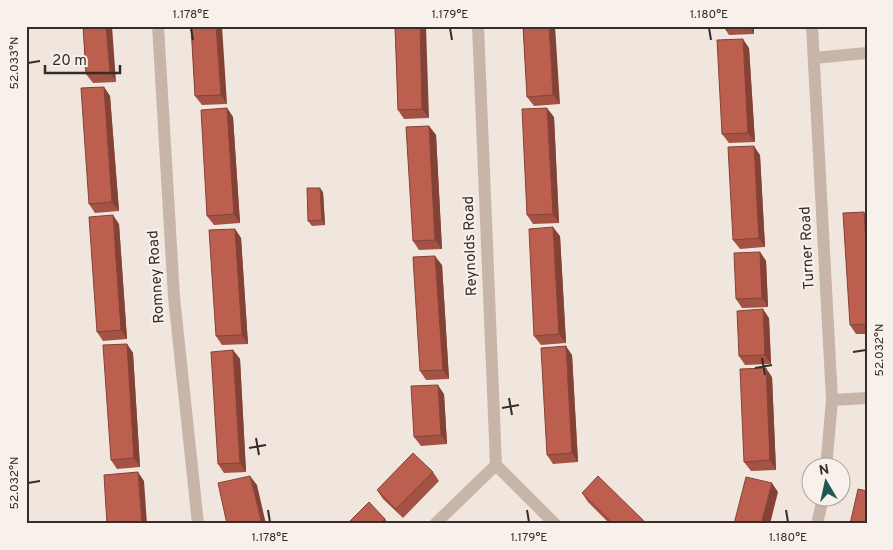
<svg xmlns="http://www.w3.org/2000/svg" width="893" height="550" viewBox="0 0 893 550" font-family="Overpass,sans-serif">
	<rect width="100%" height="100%" fill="#f1e6de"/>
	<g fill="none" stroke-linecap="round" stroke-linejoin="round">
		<!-- minor -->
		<path stroke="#c8b5aa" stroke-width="12" d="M158,26L174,297L198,524
			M478,26L496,465
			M812,26L832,400L826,468
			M814,58L867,53
			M832,400L867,398
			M496,465L555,524
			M435,524L496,465
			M817,524L823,498"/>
	</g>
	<!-- wall -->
	<path fill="#a35244" d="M83,26L116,82L93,83L86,74Z
		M191,26L227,104L202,105L195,96Z
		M395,26L429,118L404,119L398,110Z
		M523,26L560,104L534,106L527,97Z
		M723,26H754V34L729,35Z
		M749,48L755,142L729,143L722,134Z
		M104,87L110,96L119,211L95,213L89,204Z
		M227,108L233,117L240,223L214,225L207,216Z
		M554,117L559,223L533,224L527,215Z
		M429,126L436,135L442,249L419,250L413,241Z
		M760,155L765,247L740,249L733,240Z
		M323,192L325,225L312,226L308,221Z
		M867,216V334H856L850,325Z
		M119,224L127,339L103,341L97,332Z
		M235,229L241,238L248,344L222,345L216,336Z
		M560,236L566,343L541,345L534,336Z
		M760,252L766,261L768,307L742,308L736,299Z
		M442,265L449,379L426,380L420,371Z
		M769,318L771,364L745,365L739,356Z
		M127,344L133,353L140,467L117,469L111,460Z
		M233,350L240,359L246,472L224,473L218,464Z
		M572,355L578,462L553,464L547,455Z
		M772,377L776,470L751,471L744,462Z
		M444,394L447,444L421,446L414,437Z
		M433,472L439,481L403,518L383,499L377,490Z
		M582,493L647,524H610L588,502Z
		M385,519L389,524H347Z"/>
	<!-- shaded-wall -->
	<path fill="#844237" d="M106,26H112L116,82L110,73Z
		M216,26H222L227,104L221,95Z
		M420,26H426L429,118L422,109Z
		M549,26H555L560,104L553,95Z
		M749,26H754V34Z
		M743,39L749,48L755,142L748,133Z
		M104,87L110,96L119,211L112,202Z
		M227,108L233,117L240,223L234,214Z
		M547,108L554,117L559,223L553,214Z
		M429,126L436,135L442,249L435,240Z
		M754,146L760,155L765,247L759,238Z
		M320,188L323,192L325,225L322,220Z
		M864,212L867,216V257Z
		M113,215L119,224L127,339L121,330Z
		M553,227L560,236L566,343L559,334Z
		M235,229L241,238L248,344L242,335Z
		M760,252L766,261L768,307L762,298Z
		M435,256L442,265L449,379L443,370Z
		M763,309L769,318L771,364L765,355Z
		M127,344L133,353L140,467L134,458Z
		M566,346L572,355L578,462L572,453Z
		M233,350L240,359L246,472L240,463Z
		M766,368L772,377L776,470L770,460Z
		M438,385L444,394L447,444L441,435Z
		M138,472L144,481L147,524H142Z
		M250,476L257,485L266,524H262Z
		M772,483L778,492L770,524H761Z"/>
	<!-- building -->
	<path fill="#bd5f4f" stroke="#844237" d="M83,26H106L110,73L86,74Z
		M191,26H216L221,95L195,96Z
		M395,26H420L422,109L398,110Z
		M523,26H549L553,95L527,97Z
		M743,39L748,133L722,134L717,40Z
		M104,87L112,202L89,204L81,88Z
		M227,108L234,214L207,216L201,110Z
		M547,108L553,214L527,215L522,109Z
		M429,126L435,240L413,241L406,127Z
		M754,146L759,238L733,240L728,147Z
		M307,188H320L322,220L308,221Z
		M864,212L867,257V324L850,325L843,213Z
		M113,215L121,330L97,332L89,217Z
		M553,227L559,334L534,336L529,229Z
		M235,229L242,335L216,336L209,230Z
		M760,252L762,298L736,299L734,253Z
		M435,256L443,370L420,371L413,257Z
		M763,309L765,355L739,356L737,311Z
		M127,344L134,458L111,460L103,345Z
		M566,346L572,453L547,455L541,348Z
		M233,350L240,463L218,464L211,352Z
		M766,368L770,460L744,462L740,369Z
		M438,385L441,435L414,437L411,386Z
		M413,453L433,472L396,509L377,490Z
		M138,472L142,524H107L104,475Z
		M250,476L262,524H227L218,483Z
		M598,476L647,524H613L582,493Z
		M746,477L772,483L761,524H734Z
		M858,489L867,491V524H850Z
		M369,502L385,519L380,524H347Z"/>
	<!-- ticks -->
	<path fill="none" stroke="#362c29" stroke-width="2" d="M191,28L193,40M450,28L452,40M709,28L711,40M28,63L40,61M853,352L866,350M762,358L765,375M755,368L772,365M509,398L512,415M502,408L519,405M256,438L259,455M249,448L266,445M28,483L40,481M268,510L270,522M527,510L529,522M786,510L788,522"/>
	<g text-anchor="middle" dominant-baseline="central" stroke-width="4" stroke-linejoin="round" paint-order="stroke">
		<!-- street labels -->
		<g font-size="15" fill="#362c29" stroke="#f8f0ea">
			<text transform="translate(471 246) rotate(-92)">Reynolds Road</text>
			<text transform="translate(808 248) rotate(-93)">Turner Road</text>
			<text transform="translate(157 277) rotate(-94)">Romney Road</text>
		</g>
	</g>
	<!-- border -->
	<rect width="893" height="550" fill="none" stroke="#f8f0ea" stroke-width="55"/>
	<!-- north arrow -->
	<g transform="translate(826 482) rotate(351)"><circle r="24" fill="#f8f0ea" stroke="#aaa29d"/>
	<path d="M0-4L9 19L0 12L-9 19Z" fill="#225553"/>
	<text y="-8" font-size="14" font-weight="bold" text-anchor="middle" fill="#362c29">N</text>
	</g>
	<!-- scale -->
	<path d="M45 65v8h75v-8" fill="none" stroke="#362c29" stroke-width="2.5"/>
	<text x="52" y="65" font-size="15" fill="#362c29" stroke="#f8f0ea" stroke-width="4" paint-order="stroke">20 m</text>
	<rect x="28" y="28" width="838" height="494" fill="none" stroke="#362c29" stroke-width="2"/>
	<g font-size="12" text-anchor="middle" fill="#362c29">
		<text x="191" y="18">1.178°E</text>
		<text x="450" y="18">1.179°E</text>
		<text x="709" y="18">1.180°E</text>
		<text transform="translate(14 63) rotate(-90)" y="4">52.033°N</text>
		<text transform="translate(879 350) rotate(-90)" y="4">52.032°N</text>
		<text transform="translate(14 483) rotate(-90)" y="4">52.032°N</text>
		<text x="270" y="541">1.178°E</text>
		<text x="529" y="541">1.179°E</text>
		<text x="788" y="541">1.180°E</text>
	</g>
</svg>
